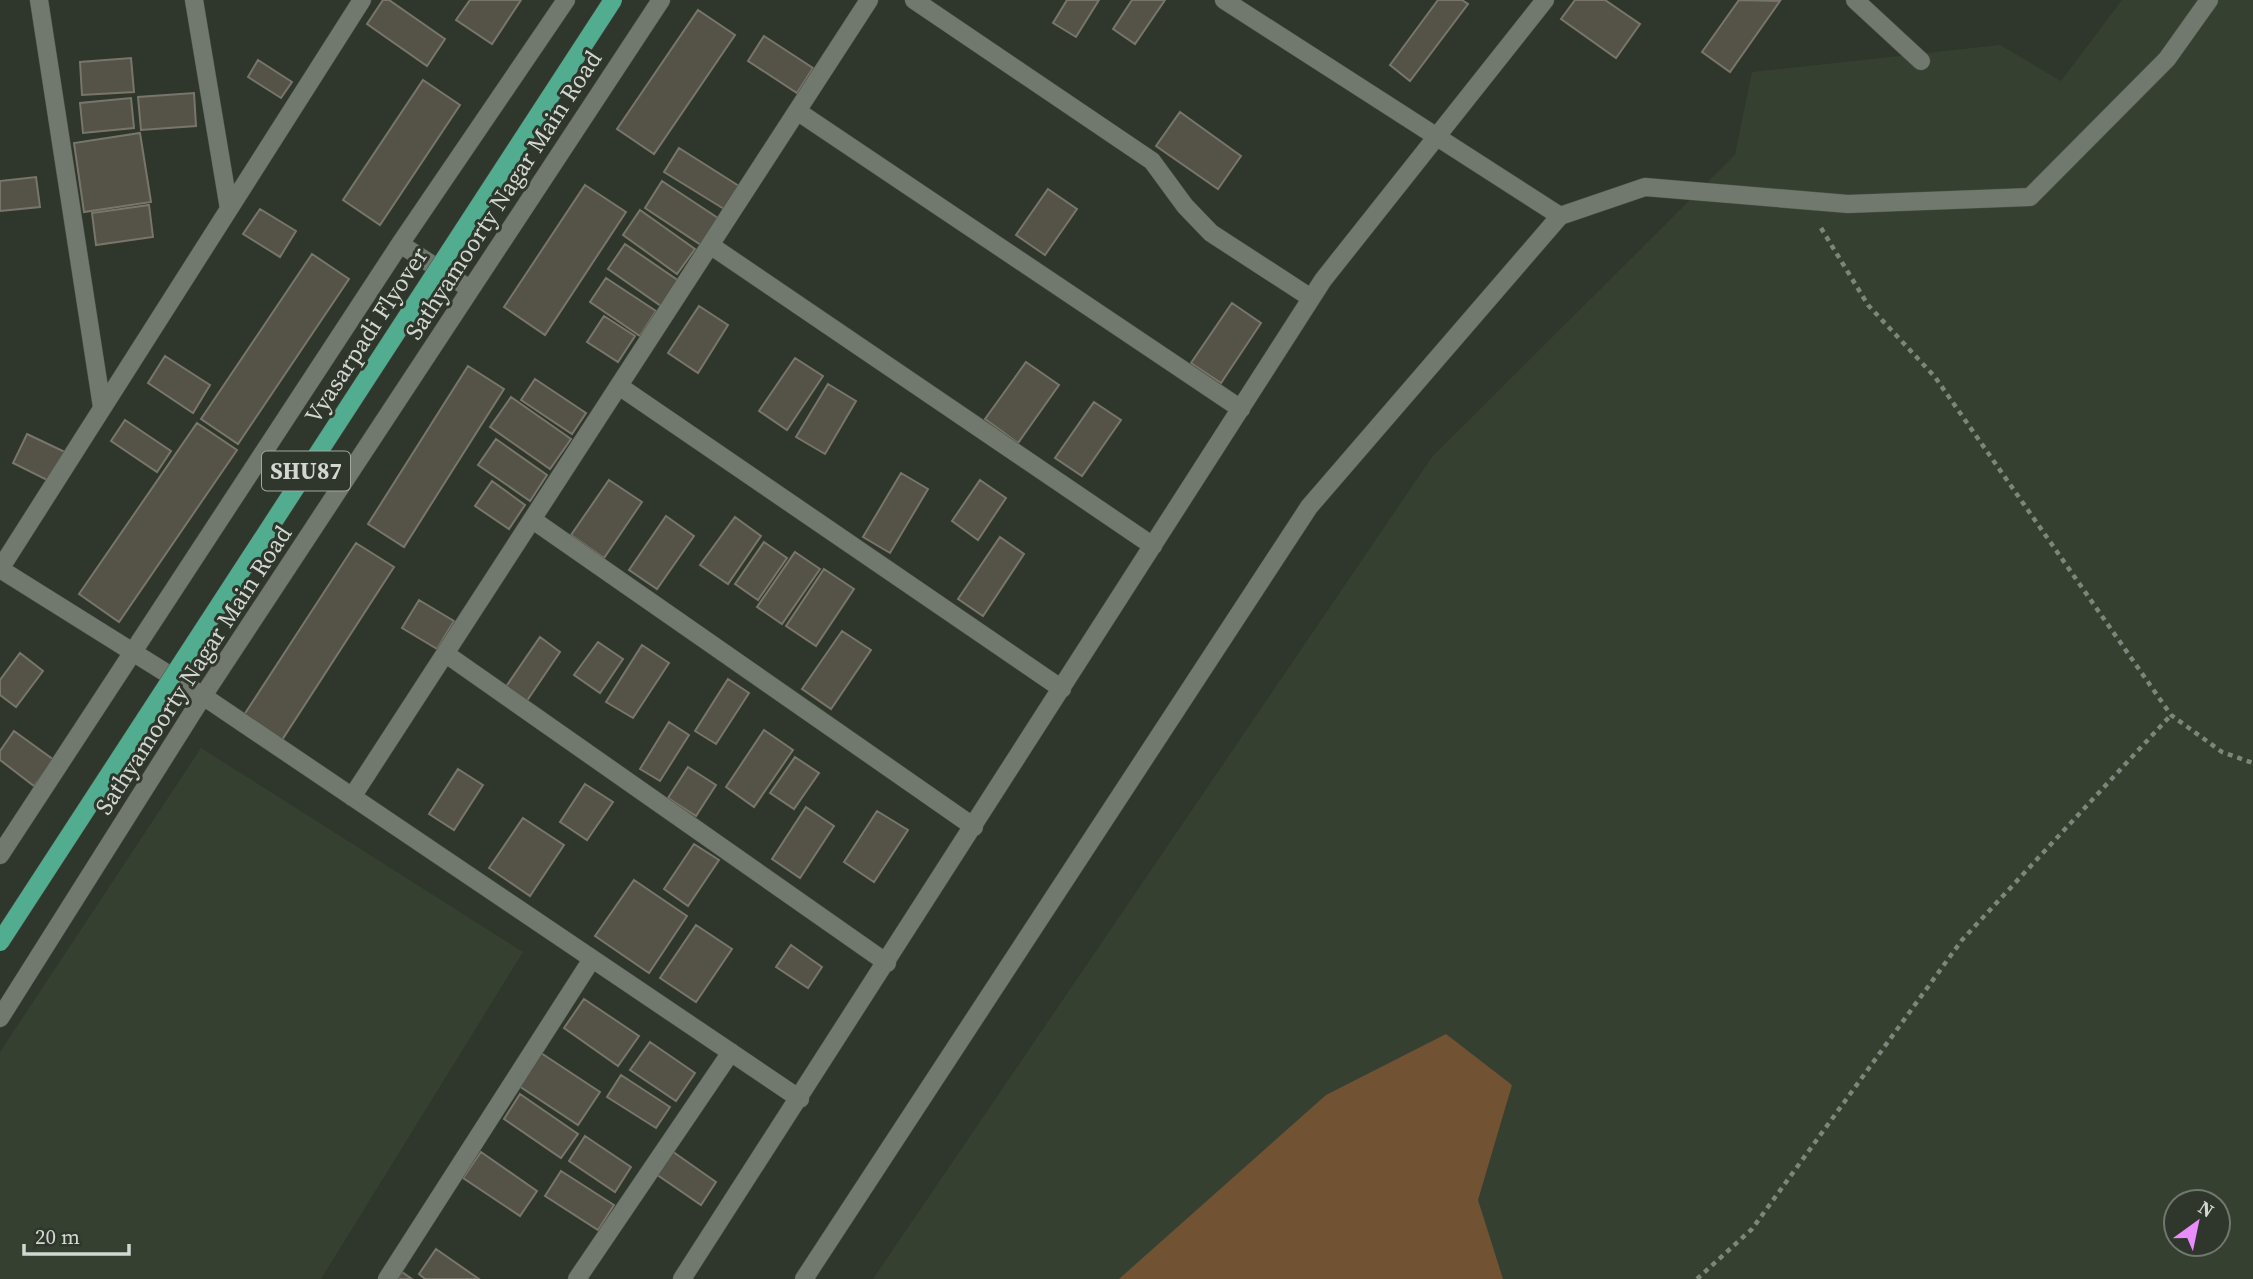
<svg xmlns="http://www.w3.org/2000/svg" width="2253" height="1279" viewBox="0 0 2253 1279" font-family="'Source Serif 4',serif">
	<rect width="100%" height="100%" fill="#2f362c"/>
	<!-- built -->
	<path fill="#364031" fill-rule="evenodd" d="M2122,0H2253V1279H873L1432,457L1735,155L1752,72L2000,45L2061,81ZM2176,1202H2218V1244H2176Z
		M201,748L523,952L321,1279H0V1052Z"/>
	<!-- green -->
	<path fill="#715233" d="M1446,1034L1512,1085L1478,1200L1503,1279H1119L1326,1095Z"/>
	<!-- building -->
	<path fill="#555347" stroke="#78766a" stroke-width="2" d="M383,0H389L445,39L427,66L367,24Z
		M470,0H521L492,44L456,20Z
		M1067,0H1099L1076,37L1053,23Z
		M1132,0H1165L1135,44L1113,29Z
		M1438,0H1462L1468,4L1410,81L1390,65Z
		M1575,0H1605L1640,24L1616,58L1561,19Z
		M1739,0L1780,1L1730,72L1702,52Z
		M698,10L735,35L654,154L617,129Z
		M764,36L813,68L797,93L748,61Z
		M131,58L134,92L82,95L80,62Z
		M258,60L292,82L281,98L248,77Z
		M423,80L460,105L380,225L343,200Z
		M194,93L196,126L141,130L138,97Z
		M131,98L134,128L83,133L80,103Z
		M1180,112L1241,156L1218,189L1156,146Z
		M140,133L151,202L84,212L74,143Z
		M679,148L739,186L724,209L664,172Z
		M36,177L40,207L0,211V181Z
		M662,181L721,220L704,247L645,208Z
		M585,185L626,212L545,335L504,307Z
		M1048,189L1077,209L1045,255L1016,235Z
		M149,205L153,237L96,245L92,213Z
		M260,209L296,231L280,257L243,234Z
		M640,210L695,249L677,274L623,235Z
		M625,244L679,281L661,306L608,269Z
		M312,254L349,279L238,444L201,419Z
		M606,278L656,311L640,336L590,302Z
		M1232,303L1261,323L1221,383L1191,363Z
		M699,306L728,325L698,373L668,353Z
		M604,316L635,336L618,362L587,342Z
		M165,356L210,385L193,413L148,383Z
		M795,358L823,376L787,430L759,411Z
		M1026,362L1059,385L1018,443L985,419Z
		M468,366L504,389L404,547L368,524Z
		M535,379L586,413L572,434L521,400Z
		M828,384L856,401L825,454L796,437Z
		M511,397L571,439L550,469L490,427Z
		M1094,402L1121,420L1082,476L1055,458Z
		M125,420L171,451L157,472L111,441Z
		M197,423L237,450L119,622L79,594Z
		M27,434L65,452L51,482L13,463Z
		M496,439L547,475L530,501L478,465Z
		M901,473L928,489L890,553L863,537Z
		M609,480L642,502L604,558L571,535Z
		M980,480L1006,498L978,540L952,521Z
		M492,481L525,505L509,529L475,506Z
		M666,516L694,536L657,589L629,570Z
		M735,517L761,536L728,584L700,565Z
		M1000,537L1024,554L983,616L958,599Z
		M764,542L787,558L758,600L735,584Z
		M356,543L394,567L280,743L242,718Z
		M795,552L820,569L782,624L757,607Z
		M824,569L854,589L816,646L786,626Z
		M419,600L454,621L437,649L402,628Z
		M842,631L871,650L831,709L802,689Z
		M540,637L560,652L526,702L505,688Z
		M598,642L623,659L600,693L574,675Z
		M642,645L669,663L633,718L606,702Z
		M20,653L43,671L16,707L0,695V680Z
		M728,679L749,693L716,744L695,731Z
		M669,722L689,735L660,781L640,769Z
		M764,730L793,750L754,807L726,787Z
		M14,731L54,760L34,786L0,760V751Z
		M795,757L819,773L794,809L770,793Z
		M688,767L716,785L696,816L668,798Z
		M458,769L483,785L454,830L429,814Z
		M585,784L613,802L587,840L560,822Z
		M806,807L834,826L800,878L772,859Z
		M877,811L908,830L874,882L844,862Z
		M523,818L564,845L530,896L489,868Z
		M694,844L719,860L688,906L664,889Z
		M634,880L687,916L649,973L595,936Z
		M696,925L732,949L696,1002L660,978Z
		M791,945L822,967L808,988L776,967Z
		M584,999L639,1036L618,1066L564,1028Z
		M650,1042L695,1073L676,1101L630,1070Z
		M541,1053L600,1092L578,1125L519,1086Z
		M621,1075L670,1107L656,1128L607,1097Z
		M520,1094L578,1134L561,1158L504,1119Z
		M585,1136L631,1167L615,1192L569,1161Z
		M669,1149L716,1182L701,1205L653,1172Z
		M481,1152L537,1191L520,1216L463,1178Z
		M561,1171L614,1205L598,1230L545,1196Z
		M436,1249L479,1279H425L419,1274Z
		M402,1272L412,1279H397Z"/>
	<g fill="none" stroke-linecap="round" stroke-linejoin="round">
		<!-- minor casing -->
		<g stroke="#4c5149" stroke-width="19">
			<path id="minor" d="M39,0L102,407
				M194,0L229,209
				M914,0L1152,161L1185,206L1211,233L1311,298
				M1224,0L1560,216
				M1855,0L1921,61
				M797,111L1241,409
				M400,244L470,289
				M710,245L1153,546
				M619,386L1062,689
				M533,520L974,827
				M0,569L203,696L800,1099
				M0,569L362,0
				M446,654L887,963
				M352,797L869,0
				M0,855L400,244L566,0
				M0,1018L203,696L661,0
				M387,1279L592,959
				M577,1279L731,1052
				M682,1279L1323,280L1545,0
				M804,1279L1309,507L1560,216L1645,187L1848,204L2030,197L2167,59L2209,0"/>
		</g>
		<!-- path -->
		<path stroke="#7f857c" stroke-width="4.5" stroke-dasharray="5 5" stroke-linecap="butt" d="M1821,228L1868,305L1935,377L2171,715L2222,752L2253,763
			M1697,1279L1752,1229L1962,940L2171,715"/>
		<!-- minor -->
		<use href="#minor" stroke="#71796e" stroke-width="18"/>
		<!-- major-bridge casing -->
		<g stroke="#4c5149" stroke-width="19" stroke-linecap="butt">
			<path id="major-bridge" d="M0,942L613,0"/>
		</g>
		<!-- major-bridge -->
		<use href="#major-bridge" stroke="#52ad90" stroke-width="18"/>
	</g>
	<g text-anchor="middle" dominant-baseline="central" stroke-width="6" stroke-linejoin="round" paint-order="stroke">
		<!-- shield labels -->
		<rect fill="#2f362c" stroke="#a2a7a0" stroke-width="2" x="262" y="451.5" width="88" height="39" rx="5"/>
		<g font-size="23" font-weight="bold" fill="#d3d7d1">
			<text x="306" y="471">SHU87</text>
		</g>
		<!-- street labels -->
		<g font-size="24" fill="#d3d7d1" stroke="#2f362c">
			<text transform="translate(503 195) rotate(-57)">Sathyamoorty Nagar Main Road</text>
			<text transform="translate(366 335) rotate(-57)">Vyasarpadi Flyover</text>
			<text transform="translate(193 670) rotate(-57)">Sathyamoorty Nagar Main Road</text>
		</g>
	</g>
	<!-- north arrow -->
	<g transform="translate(2197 1223) rotate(33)"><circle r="33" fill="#2f362c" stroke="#71766e" stroke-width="2"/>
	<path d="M0-5L12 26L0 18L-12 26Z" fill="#ea8dfc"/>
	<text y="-10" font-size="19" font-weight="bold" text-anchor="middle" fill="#d3d7d1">N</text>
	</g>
	<!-- scale -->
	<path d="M24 1244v10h105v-10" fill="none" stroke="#d3d7d1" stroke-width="3.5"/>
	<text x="35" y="1244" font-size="21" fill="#d3d7d1" stroke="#2f362c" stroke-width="5" paint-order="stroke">20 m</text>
</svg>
